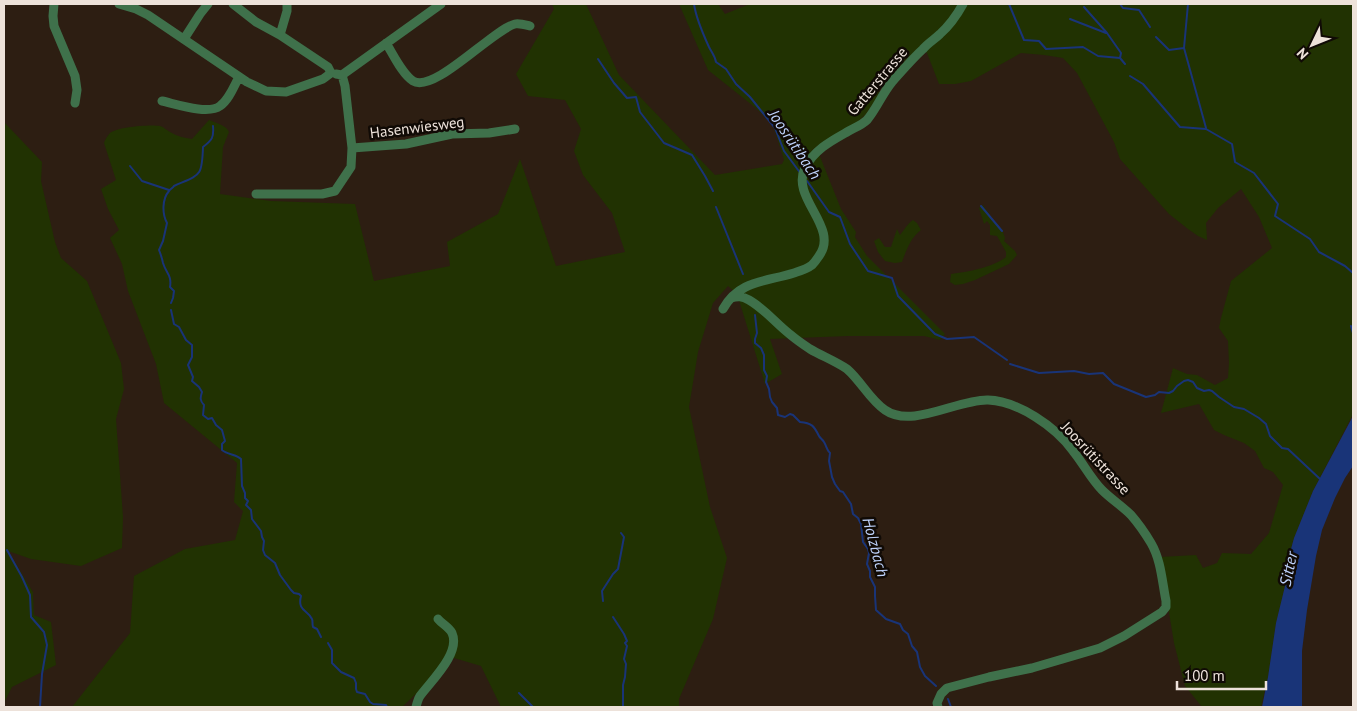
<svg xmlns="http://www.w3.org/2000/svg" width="1357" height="711" viewBox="0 0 1357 711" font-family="'PT Sans',sans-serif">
	<rect width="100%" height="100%" fill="#2d1e12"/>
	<!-- green -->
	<path fill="#213202" d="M552,4H586L619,75L715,175L776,165L782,164L784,160L775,131L771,122L752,105L708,70L679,4H718L725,14L750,4H962L954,17L922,49L908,57L880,89L876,99L866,114L852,127L820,144L812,150L819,154L841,209L856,232L855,237L867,256L945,334L940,340L924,336H848L770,339L782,374L765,384L737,294L728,286L713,303L698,352L689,407L710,507L727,558L713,619L679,699V707H501L481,666L454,658L402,707H72L130,633L134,576L185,549L235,540L243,511L234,502L237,463L164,403L156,364L128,291L122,264L110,238L119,230L108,209L101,189L116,180L104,143C105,140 107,136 110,133C116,127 151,124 160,126C164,127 166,130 170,132C177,136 184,138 192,139L209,120C216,123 226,125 229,132L223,147L220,194L271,201L355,204L374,281L450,266L447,242L498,214L520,159L556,266L625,252L612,213L583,175L574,151L581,129L565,100L528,96L516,74L554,9Z
		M966,4H1353V414L1313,491L1294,538L1288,559L1286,582L1276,623L1268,677L1261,707H1202L1185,686L1174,643L1160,557L1196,555L1203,568L1217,563L1222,553L1251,554L1269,533L1283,485L1273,472L1264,468L1255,451L1244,443L1224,435L1214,430L1199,404L1161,413L1173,368L1187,374L1197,375L1215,385L1228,378L1229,363L1228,341L1219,328L1221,318L1231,281L1272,248L1259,217L1241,189L1218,208L1206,223L1207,240L1198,236L1188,229L1169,214L1120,159L1114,142L1077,73L1063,58L1044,55L1021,53L971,81L955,84H939L927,53L923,49Z
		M4,122L42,162L41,181L55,242L61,258L87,281L121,363L124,389L116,419L123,517L122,548L81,566L31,559L8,551L33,592L34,615L51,622L56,665L12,687L4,703Z
		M983,205L997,226L1002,229L1005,238L1004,241L1015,251L1017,255L1009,264L975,280L963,284L955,285L950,282L951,274C967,272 994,267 1006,257V252L997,236L990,235V225L987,221L984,224L979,208Z
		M913,220L917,223L921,230C911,237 906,251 902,262L895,263L885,261L878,252L874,241L879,238L885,247H891L897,229L900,235C905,229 907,224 913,220Z"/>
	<!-- water -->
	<path fill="#193478" d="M1353,416V466L1345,478L1335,498L1322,530L1316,556L1307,610L1302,651V707H1262L1268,677L1276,623L1286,582L1288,560L1294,538L1313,491Z"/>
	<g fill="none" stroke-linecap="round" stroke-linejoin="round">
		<!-- stream -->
		<path stroke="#193478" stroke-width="2" d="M694,4C696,18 703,34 709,47C712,53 715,56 716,62L726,69L736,84L750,97L775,128L784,151L801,174
			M1009,4L1024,40L1039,41L1046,49L1083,47L1098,56L1120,58L1125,64
			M1120,4L1123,8L1139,10L1150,27
			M1188,4L1184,48L1206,128
			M1084,7L1107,33L1121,53L1120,58
			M1070,19L1106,33
			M1156,37L1169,50L1184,48
			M598,59L614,83L627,98L636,97L640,112L664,143L692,155L705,176L713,191
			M1130,76L1143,84L1180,127L1206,129L1232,144L1235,162L1254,173L1278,204L1275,216L1310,239L1319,252L1345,266L1353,273
			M130,166L142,181L169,190
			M807,181L829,212L840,217L850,244L868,271L892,278L898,296L935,334L947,339L974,337L1007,360
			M981,206L1002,231
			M716,207L743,274
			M171,303L173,298L174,291L170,287C172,275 166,273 163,263C162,258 161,255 159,250L163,241L167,223C162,214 162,199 169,191C170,189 173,188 174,186C201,174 202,177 203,147C212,140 214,138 213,126
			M171,310L174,324L179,327L186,340L192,345V357L188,365L193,377L192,381L199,387L202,392C200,398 200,401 204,405L203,415L208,419L212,418L216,425L222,430L225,441L222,444V450C228,455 236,454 241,459L242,486L245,493V498L248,501L246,505L251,510L252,519L261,531L262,537L264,541L263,550L265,555L275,563L280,575L291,590L294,593L299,594L301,596C297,611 308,610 312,619C313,621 312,624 313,627L317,629L321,637
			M755,315L757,333L755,339V343L761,348L764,355V370L767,376L766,382L769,389L770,397L772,402L777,408L778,415L785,417L790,414L793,415L800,422C812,423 814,426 819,436C820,438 823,440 824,442C827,447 826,449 830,453L829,461L832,477L835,484L840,491L843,492L851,504L853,514L858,518L861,524L863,542L868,549L869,553L867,564L870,571V577L875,587V596L876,610L886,619L900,624L903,630L908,634L912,646L917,652L920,667L925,676L936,686
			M1351,326L1353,333
			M1010,364L1039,373L1074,371L1089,374L1103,373L1114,384L1146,397L1155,395L1159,392L1169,393L1173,391L1177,386L1184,381L1188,380L1193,382L1197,388L1204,391L1209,390L1212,391L1219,397L1234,407L1244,409L1259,418L1266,424L1270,436L1282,448L1288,449L1320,479
			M7,550L22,577L30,595L31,617L44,632L47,645L42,674L40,707
			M603,601L602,591L613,574L618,569L624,537L621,533
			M613,617L624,634L627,641L625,643L627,646L624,659L626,664L625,677L623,685V707
			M328,643L332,650V663L341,672L354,678L356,683V689L357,692L365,694L370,702L373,704L386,705L387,707
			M519,693L533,707
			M948,699L951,707"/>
		<!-- minor -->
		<path stroke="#3f714b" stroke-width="9" d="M54,4L53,16L54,26L75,76L77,90L75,103
			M119,4L136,9L148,15L247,82L266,91L286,92L323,79L331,73
			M233,4L256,22L280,35L328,67L331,73
			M280,35L287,11V4
			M184,39L200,14L208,4
			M386,43C393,54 402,74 413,81C434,94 492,30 515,24C519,23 526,25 530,26
			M336,74L342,75L441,4
			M162,101C176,104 208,115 220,106C229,100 234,86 239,77
			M352,148L406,144L452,134L489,133L515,129
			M256,194H322L335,191L351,167L352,148L345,86L342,75
			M731,298C738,296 742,296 749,300C765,309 777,325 792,336C798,341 804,345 810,349C822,356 835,361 847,369C861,381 870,400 885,410C912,429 958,399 988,400C1018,401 1056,427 1073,451C1083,463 1091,479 1102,490C1111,499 1122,506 1131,515C1138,523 1145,533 1151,543C1161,560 1162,581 1166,601V607L1162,612L1124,636L1100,648L1032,668L989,677L947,688L941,694L937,703L938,707
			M723,309C739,280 766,282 794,273C800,271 807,269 812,265C814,263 817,259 819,256C840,227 790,198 805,168C814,150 831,141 847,132C854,128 862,125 867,120C877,108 882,94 892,82C902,71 912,59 923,49C928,43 935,39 940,34C950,25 957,15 963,4
			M416,707C417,703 418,699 420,696C431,681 461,653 452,633C449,627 442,624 438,619"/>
	</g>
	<g text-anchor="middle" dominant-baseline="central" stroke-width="5" stroke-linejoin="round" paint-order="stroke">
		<!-- street labels -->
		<g font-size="15" fill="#ede2da" stroke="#100a05">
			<text transform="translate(877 81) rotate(-50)">Gatterstrasse</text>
			<text transform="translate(417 127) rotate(-7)">Hasenwiesweg</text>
			<text transform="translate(1096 458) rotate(47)">Joosrütistrasse</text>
		</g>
		<!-- water labels -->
		<g font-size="16" font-style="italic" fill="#bed2fb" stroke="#100a05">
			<text transform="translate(795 144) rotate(56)">Joosrütibach</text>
			<text transform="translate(876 547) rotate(75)">Holzbach</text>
			<text transform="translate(1288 569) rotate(-78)">Sitter</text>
		</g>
	</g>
	<!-- border -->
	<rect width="1357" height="711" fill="none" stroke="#ede2da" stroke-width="10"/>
	<!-- north arrow -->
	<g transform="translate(1312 45) rotate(227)" stroke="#100a05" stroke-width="4" paint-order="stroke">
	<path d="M0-4L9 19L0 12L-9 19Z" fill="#ede2da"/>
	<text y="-8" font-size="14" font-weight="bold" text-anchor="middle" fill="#ede2da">N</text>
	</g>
	<!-- scale -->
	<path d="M1177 681v8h89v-8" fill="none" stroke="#ede2da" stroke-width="2.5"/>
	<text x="1184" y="681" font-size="15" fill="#ede2da" stroke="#100a05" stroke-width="4" paint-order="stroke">100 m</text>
</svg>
